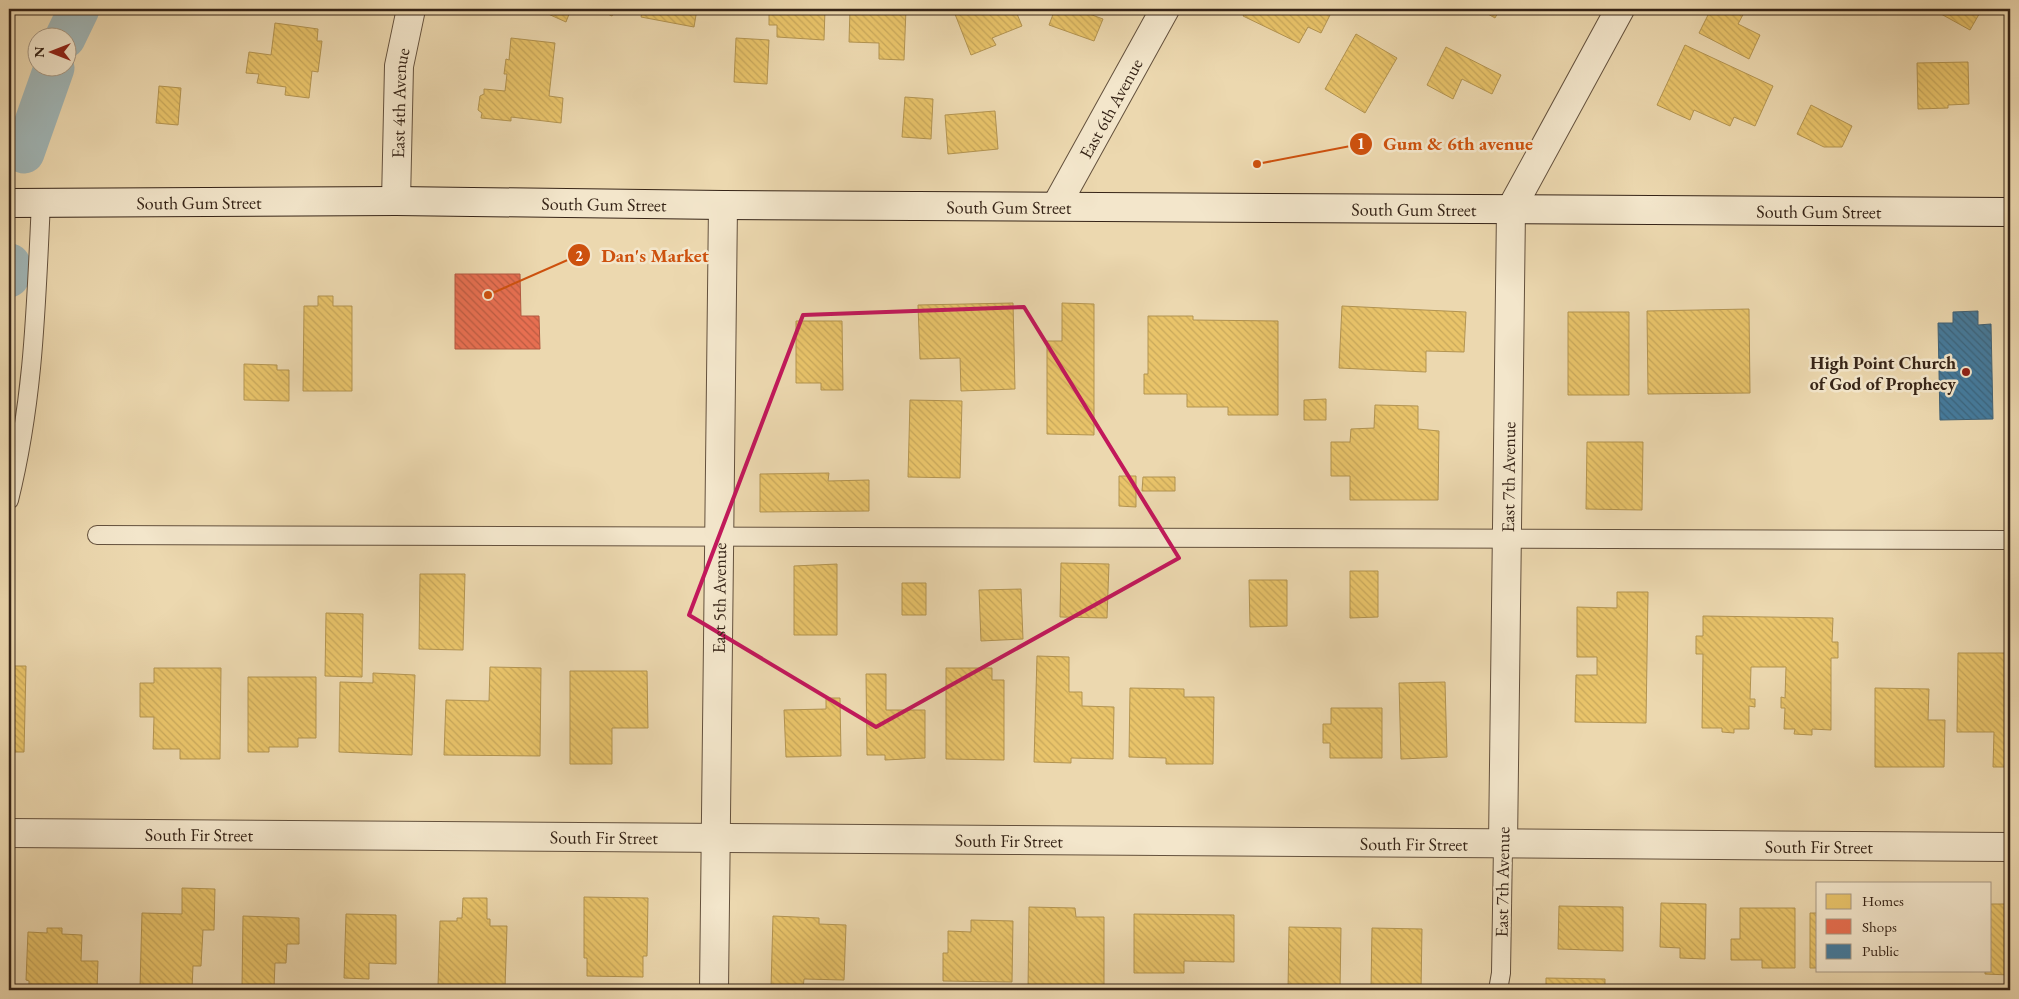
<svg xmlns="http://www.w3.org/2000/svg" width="2019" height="999" viewBox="0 0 2019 999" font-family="'EB Garamond',serif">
	<defs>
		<pattern id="homes-back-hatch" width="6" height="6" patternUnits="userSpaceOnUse" patternTransform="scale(1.25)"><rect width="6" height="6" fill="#e9c46a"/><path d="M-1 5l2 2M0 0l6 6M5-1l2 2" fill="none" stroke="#c8a85b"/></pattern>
		<pattern id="shops-back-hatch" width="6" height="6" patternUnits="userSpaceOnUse" patternTransform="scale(1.25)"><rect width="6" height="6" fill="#e76f51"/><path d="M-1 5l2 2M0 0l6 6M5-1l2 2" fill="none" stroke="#bc5b42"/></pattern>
		<pattern id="public-back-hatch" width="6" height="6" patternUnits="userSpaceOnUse" patternTransform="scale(1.25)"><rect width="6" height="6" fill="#457b9d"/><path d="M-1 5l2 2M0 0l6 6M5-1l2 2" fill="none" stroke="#3a657f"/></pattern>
	</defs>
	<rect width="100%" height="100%" fill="#ecd8af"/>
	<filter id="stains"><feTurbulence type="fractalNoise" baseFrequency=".004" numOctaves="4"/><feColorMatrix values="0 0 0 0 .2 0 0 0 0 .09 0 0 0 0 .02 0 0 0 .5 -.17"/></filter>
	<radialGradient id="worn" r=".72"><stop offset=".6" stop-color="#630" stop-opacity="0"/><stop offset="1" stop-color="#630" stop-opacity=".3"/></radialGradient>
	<!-- homes -->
	<path fill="url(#homes-back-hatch)" stroke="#b39451" d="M537,9H571L566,22Z
		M596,9H616L612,16Z
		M643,9H697L694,27L641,17Z
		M769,9H825L824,40L777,37V25H769Z
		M850,9H906L904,60L879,59V43L849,42Z
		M953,9H1015L1022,26L992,38L996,45L971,55Z
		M1055,9H1076L1103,19L1094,41L1049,25Z
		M1247,9H1333L1321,33L1308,27L1299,43L1243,16Z
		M1479,9H1500L1495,18Z
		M1711,9H1746L1738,24L1760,35L1749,59L1699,33Z
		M1932,9H1982L1970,30Z
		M275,23L318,29L317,41H322L318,72L312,71L309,98L285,95L286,87L257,83L259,74L246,73L249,52L271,55Z
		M1356,34L1397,58L1365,113L1325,89Z
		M511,38L555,43L549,96L563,98L561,123L511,117V121L481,118L482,113L478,110L480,96L484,94V89L505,91L507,74H504L506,59L509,60Z
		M736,38L769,40L767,84L734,82Z
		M1685,45L1773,86L1755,126L1734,117L1730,126L1694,110L1690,120L1657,105Z
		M1446,47L1501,75L1492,94L1462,79L1453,99L1427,85Z
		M1968,62L1969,104L1948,105V108L1918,109L1917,63Z
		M159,86L181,88L178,125L156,123Z
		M905,97L933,99L931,139L902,137Z
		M1811,105L1852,126L1842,147H1824L1797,134Z
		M995,111L998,149L948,154L945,115Z
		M318,296H333V306H352V391H303L304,306H318Z
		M1013,303L1015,389L961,391L960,358L920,359L918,305Z
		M1062,303L1094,304V435L1047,434V341H1062Z
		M1342,306L1466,312L1464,352L1426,351V372L1339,368Z
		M1749,309L1750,393L1648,394L1647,311Z
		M1568,312H1629V395H1568Z
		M1148,316H1193V320L1278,321V415H1228V407H1187V394H1144V374H1148Z
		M796,321H842L843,390H821V383H796Z
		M244,364L277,365V370H289V401L244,400Z
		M1326,399V420H1304V400Z
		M910,400L962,401L960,478L908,477Z
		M1375,405L1418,406V429L1439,431L1438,500H1350V476H1331V442H1350L1351,429L1374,428Z
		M1587,442H1643L1642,510L1586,509Z
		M829,473L828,481L869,480V511L760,512V474Z
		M1119,476H1136V507L1119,506Z
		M1143,477H1175V491H1142Z
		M1061,563L1109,564L1107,618L1060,617Z
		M837,564V635H794V566Z
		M1350,571H1378V617L1350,618Z
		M420,574H465L463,650L419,649Z
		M1249,580H1287V626L1250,627Z
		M902,583H926V615H902Z
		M1021,589L1023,639L981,641L979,590Z
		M1617,592H1648L1646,723L1575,722L1576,675H1597V657H1577V607L1617,608Z
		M326,613L363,614L362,677L325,676Z
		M1703,616L1833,618L1832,642H1838V658H1831V730L1812,729V735L1794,734L1795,729H1784L1785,708H1781V697L1785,698L1786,667H1751L1750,699H1755V707L1749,706V729H1734V733L1722,732V728H1702L1703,654H1696V636H1703Z
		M1958,653H2005V727H2010V767H1993L1994,732H1957Z
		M1037,656L1069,657V692H1082V706L1114,707L1113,759L1071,758V763L1034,762Z
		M9,666H26L24,752H9Z
		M490,667L541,668L540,756L444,755L446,700L489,701Z
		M154,668H221L220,759H180V749H153L154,717H140V683H154Z
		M946,668H992V680H1004V760L946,759Z
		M570,671H647L648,728H612V764H570Z
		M373,673L415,675L412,755L339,752L340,682L373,683Z
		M866,674H886V710H925V758L885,760V755H867Z
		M248,677H316V738H298V747H269V752H248Z
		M1445,682L1447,757L1401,759L1399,683Z
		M1130,688L1184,689V697H1214L1213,764H1166V758L1129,757Z
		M1875,688L1929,689L1928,720H1945L1944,767H1875Z
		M826,698H840L841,756L786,757L784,710L826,709Z
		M1331,708H1382V758H1330V743H1323V724H1331Z
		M182,888L215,889L214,930H203L201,966H193L192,988L140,987L142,913L182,914Z
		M584,897L648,898L647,956H643V977L587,976V958H584Z
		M463,898H487V919H490V926H507L505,987H478V990H454V986H438L440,921H457V918H462Z
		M1661,903L1706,904L1705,959L1680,958V948L1660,947Z
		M1990,904H2010V975L1985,974V970H1990Z
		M1559,906L1623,907V951L1558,949Z
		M1029,907L1075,908L1076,917H1104V990H1028Z
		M1740,908H1795V968H1762V960H1731V939H1740Z
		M1810,913H1818V968H1810Z
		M346,914L396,915V964L369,963V979L344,978Z
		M1134,914L1234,915V962L1184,961V973H1134Z
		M243,916L299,918V944H287L286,963H275L274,988L242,987Z
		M773,916L819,918V924L846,925L844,980L804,979L803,989L771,988Z
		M971,920L1013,921L1012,982L943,981V953H948V931L971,932Z
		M1289,927L1341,928L1340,989H1371L1372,928L1422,929L1421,990H1288Z
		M47,928H62V934L82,935L81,961H98L97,990H29V981L26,980L28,932L47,933Z
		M1546,978L1605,979V990H1546Z"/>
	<!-- shops -->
	<path fill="url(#shops-back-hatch)" stroke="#b25840" d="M455,274H520L521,316H539L540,349H455Z"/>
	<!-- public -->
	<path fill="url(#public-back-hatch)" stroke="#406175" d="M1978,311V325L1991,324L1993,419L1940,420L1938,323H1953V312Z"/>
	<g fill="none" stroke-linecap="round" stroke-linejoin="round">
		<!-- canal -->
		<path stroke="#a0b6b7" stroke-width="41" d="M65,38L79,9
			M24,153L54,68
			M9,277L10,264"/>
		<!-- lane casing -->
		<g stroke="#64513d" stroke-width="20">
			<path id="lane" d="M9,500C34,399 36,305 41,202
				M97,535C735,539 1373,537 2010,540
				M1498,990L1501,973L1503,845"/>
		</g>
		<!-- street casing -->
		<g stroke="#64513d" stroke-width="30">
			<g id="street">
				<path id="s1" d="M396,201L399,66L411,9"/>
				<path id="s2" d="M1056,206L1165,9"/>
				<path id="s3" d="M9,833C676,836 1343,844 2010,847"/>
				<path id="s4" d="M1503,845L1511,209L1620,9"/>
				<path id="s5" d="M714,990L723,205"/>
			</g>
		</g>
		<!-- secondary casing -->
		<g stroke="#362417" stroke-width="30">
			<g id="secondary">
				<path id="s6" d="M9,203L396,201L723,205L2010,212"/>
			</g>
		</g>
		<!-- lane -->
		<use href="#lane" stroke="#f3e6cb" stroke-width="18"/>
		<!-- street -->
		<use href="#street" stroke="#f3e6cb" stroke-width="28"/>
		<!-- secondary -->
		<use href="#secondary" stroke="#f3e6cb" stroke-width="28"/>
	</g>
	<!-- marked area -->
	<path fill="none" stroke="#c2185b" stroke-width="4" stroke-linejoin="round" d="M1024,307L1179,558L876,727L689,615L803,315Z"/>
	<!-- markers -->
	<circle fill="#8f2418" stroke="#f3e6cb" stroke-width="2" cx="1966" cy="372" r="5"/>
	<g text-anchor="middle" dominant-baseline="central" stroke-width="5" stroke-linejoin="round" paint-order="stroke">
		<!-- street labels -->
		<g font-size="18" fill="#362417" stroke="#f3e6cb">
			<text stroke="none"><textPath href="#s1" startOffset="98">East 4th Avenue</textPath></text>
			<text stroke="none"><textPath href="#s2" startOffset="112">East 6th Avenue</textPath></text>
			<text stroke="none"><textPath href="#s6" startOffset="190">South Gum Street</textPath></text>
			<text stroke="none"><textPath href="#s6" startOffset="595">South Gum Street</textPath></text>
			<text stroke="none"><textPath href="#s6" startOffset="1000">South Gum Street</textPath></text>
			<text stroke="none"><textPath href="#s6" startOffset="1405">South Gum Street</textPath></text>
			<text stroke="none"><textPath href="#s6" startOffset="1810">South Gum Street</textPath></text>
			<text stroke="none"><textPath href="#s4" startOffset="368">East 7th Avenue</textPath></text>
			<text stroke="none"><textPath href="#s5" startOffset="392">East 5th Avenue</textPath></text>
			<text stroke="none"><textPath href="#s3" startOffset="190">South Fir Street</textPath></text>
			<text stroke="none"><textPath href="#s3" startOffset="595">South Fir Street</textPath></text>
			<text stroke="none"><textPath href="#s3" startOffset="1000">South Fir Street</textPath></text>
			<text stroke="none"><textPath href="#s3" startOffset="1405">South Fir Street</textPath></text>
			<text stroke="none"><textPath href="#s3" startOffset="1810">South Fir Street</textPath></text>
			<text transform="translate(1502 882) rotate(-89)">East 7th Avenue</text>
		</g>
		<!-- poi labels -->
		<g font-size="18" font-weight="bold" fill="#362417" stroke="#f3e6cb" text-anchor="end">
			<text x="1956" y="362">High Point Church<tspan x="1956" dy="21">of God of Prophecy</tspan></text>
		</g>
	</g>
	<!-- callouts -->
	<path fill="none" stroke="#cd510e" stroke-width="2" d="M1257 164L1361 144M488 295L579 255"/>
	<g fill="#cd510e" stroke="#f3e6cb" stroke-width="2">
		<circle cx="1257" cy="164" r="5"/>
		<circle cx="488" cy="295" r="5"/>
		<circle cx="1361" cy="144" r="12"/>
		<circle cx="579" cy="255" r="12"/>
	</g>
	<g font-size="15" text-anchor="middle" font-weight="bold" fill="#fff">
		<text x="1361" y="149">1</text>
		<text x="579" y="261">2</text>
	</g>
	<g font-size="19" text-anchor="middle" font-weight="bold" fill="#cd510e" stroke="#f3e6cb" stroke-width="5" stroke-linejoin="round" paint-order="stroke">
		<text x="1458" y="150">Gum &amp; 6th avenue</text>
		<text x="655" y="262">Dan's Market</text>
	</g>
	<!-- margin -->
	<rect width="2019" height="999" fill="none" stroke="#ecd8af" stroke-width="30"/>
	<rect x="10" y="10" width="1999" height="979" fill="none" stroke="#362417" stroke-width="2.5"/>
	<rect x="15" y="15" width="1989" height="969" fill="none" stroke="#362417"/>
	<!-- legend -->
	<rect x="1816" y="882" width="175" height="90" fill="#f3e6cb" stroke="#a79883"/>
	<rect x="1826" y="894" width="25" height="15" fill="#e9c46a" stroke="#a79883"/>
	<text x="1862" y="906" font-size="15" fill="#362417">Homes</text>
	<rect x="1826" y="919" width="25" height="15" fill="#e76f51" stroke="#a79883"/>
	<text x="1862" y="932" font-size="15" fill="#362417">Shops</text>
	<rect x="1826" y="944" width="25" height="15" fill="#457b9d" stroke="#a79883"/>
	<text x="1862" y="956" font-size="15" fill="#362417">Public</text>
	<!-- north arrow -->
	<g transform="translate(52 52) rotate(270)"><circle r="24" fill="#f3e6cb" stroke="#a79883"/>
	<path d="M0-4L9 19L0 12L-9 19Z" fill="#8f2418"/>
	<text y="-8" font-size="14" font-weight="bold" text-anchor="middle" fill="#362417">N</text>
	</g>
	<rect width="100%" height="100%" filter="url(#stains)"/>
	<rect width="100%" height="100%" fill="url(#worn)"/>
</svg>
